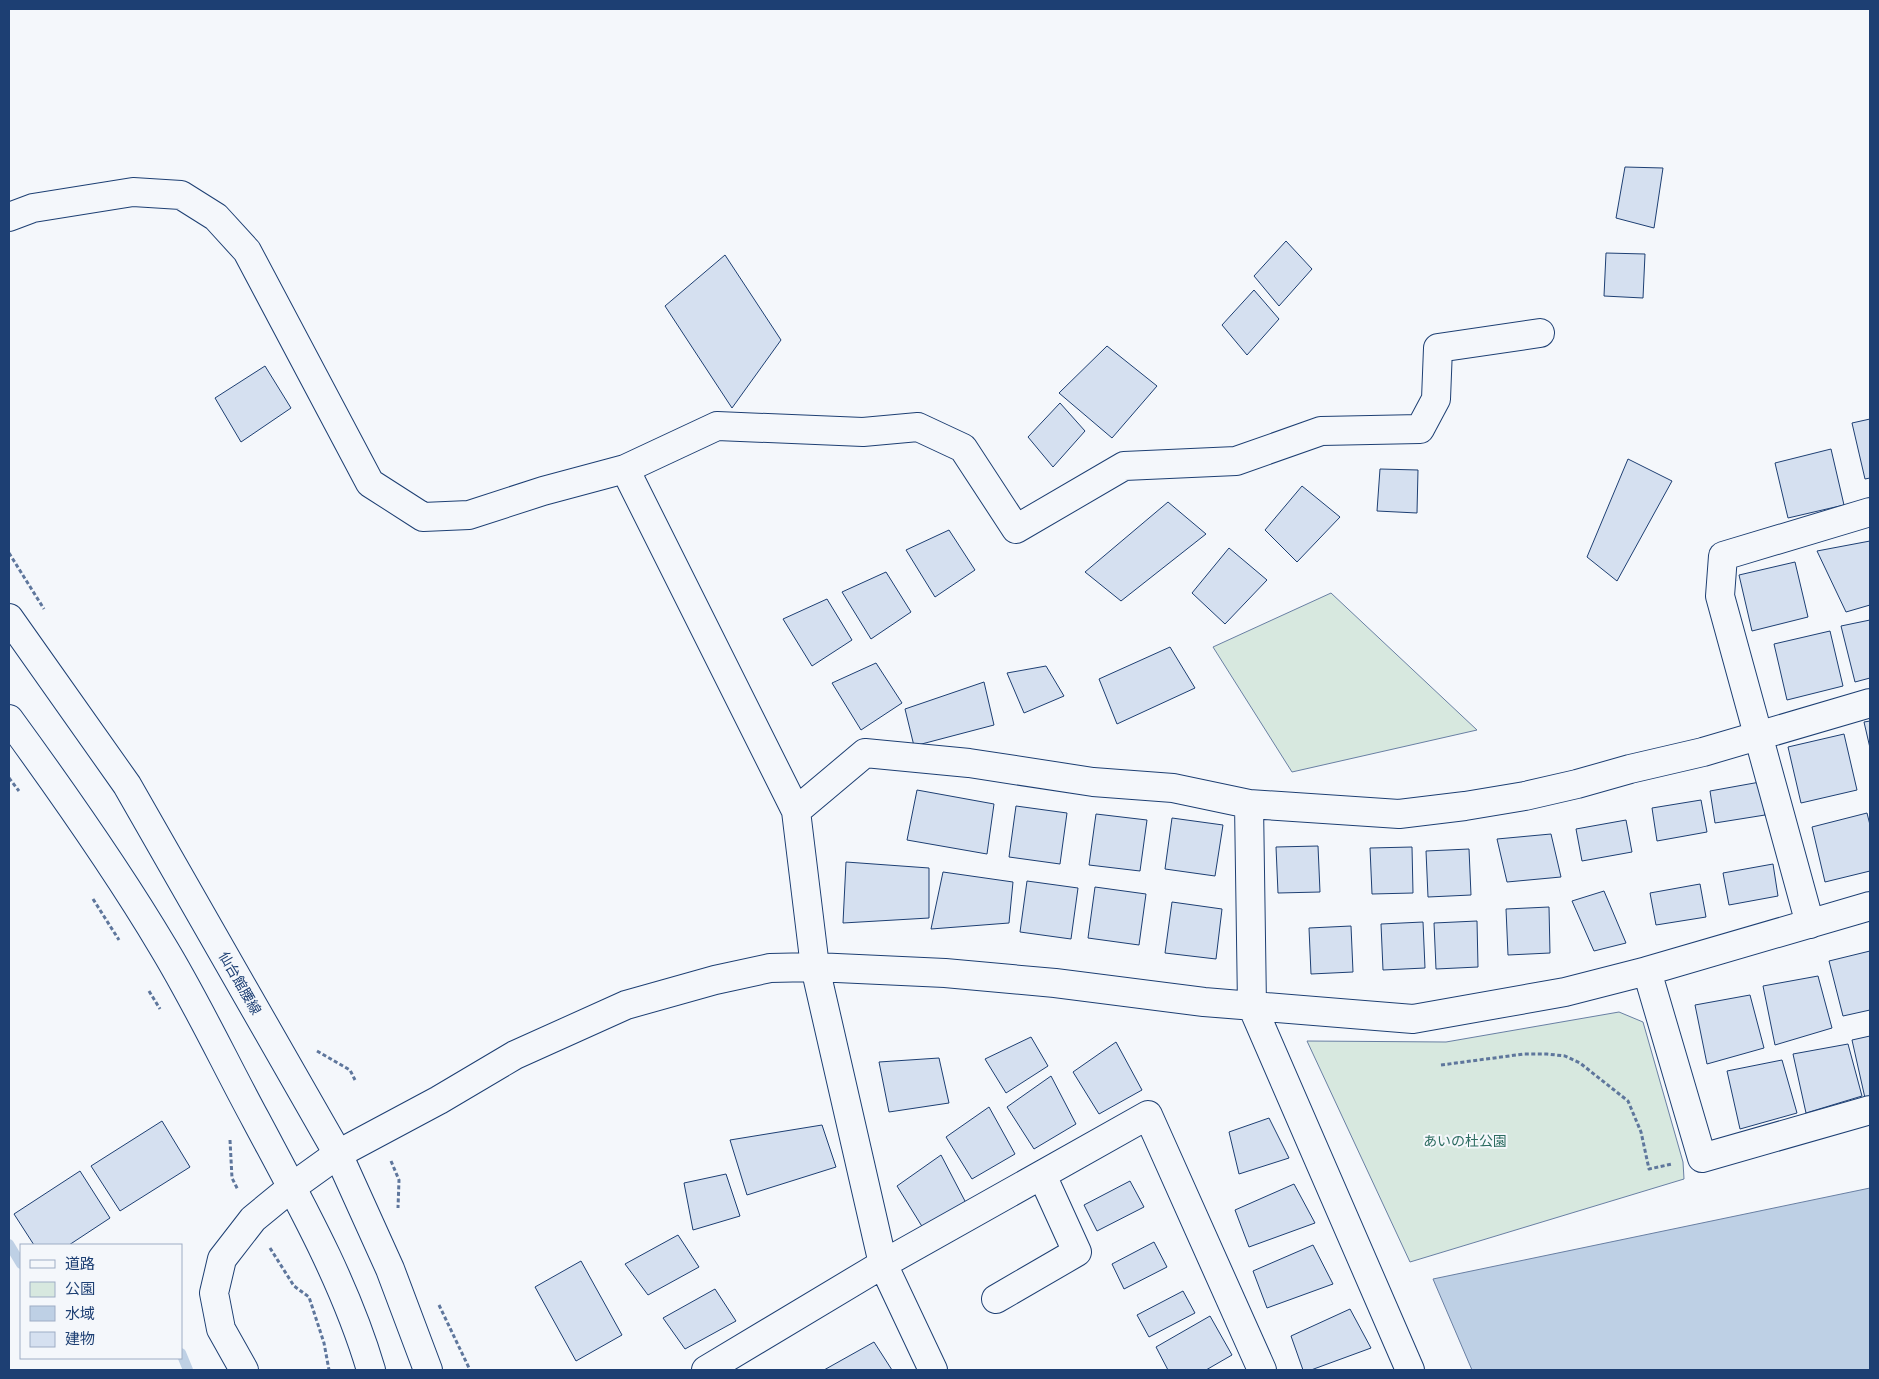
<svg xmlns="http://www.w3.org/2000/svg" width="1879" height="1379" viewBox="0 0 1879 1379" font-family="Mulish,'Noto Sans JP',sans-serif">
	<rect width="100%" height="100%" fill="#f4f7fb"/>
	<!-- green -->
	<path fill="#d7e8df" stroke="#687fa3" d="M1331,593L1477,730L1292,772L1213,647Z
		M1619,1012L1643,1022L1683,1162L1684,1179L1410,1262L1307,1041L1446,1042Z"/>
	<!-- water -->
	<path fill="#bed0e5" stroke="#687fa3" d="M1870,1188V1370H1472L1433,1279Z"/>
	<g fill="none" stroke-linecap="round" stroke-linejoin="round">
		<!-- stream -->
		<path stroke="#bed0e5" stroke-width="10" d="M9,1244L21,1264
			M181,1353L188,1370"/>
	</g>
	<!-- building -->
	<path fill="#d5e0f0" stroke="#1d3f73" d="M1625,167L1663,168L1654,228L1616,218Z
		M1286,241L1312,269L1279,306L1254,276Z
		M1606,253L1645,254L1643,298L1604,296Z
		M725,255L781,340L732,408L665,306Z
		M1254,290L1279,319L1247,355L1222,325Z
		M1107,346L1157,386L1112,438L1059,393Z
		M265,366L291,408L241,442L215,398Z
		M1060,403L1085,431L1053,467L1028,437Z
		M1870,419V478L1865,479L1852,423Z
		M1831,449L1844,505L1788,518L1775,463Z
		M1628,459L1672,481L1617,581L1587,557Z
		M1380,469L1418,470L1417,513L1377,511Z
		M1302,486L1340,517L1297,562L1265,530Z
		M1168,502L1206,534L1121,601L1085,572Z
		M949,530L975,570L935,597L906,550Z
		M1870,541V605L1846,612L1817,551Z
		M1229,548L1267,580L1225,624L1192,593Z
		M1795,562L1808,617L1752,631L1739,575Z
		M886,572L911,612L871,639L842,592Z
		M827,599L852,640L812,666L783,619Z
		M1870,620V678L1855,682L1841,626Z
		M1830,631L1843,686L1787,700L1774,644Z
		M1170,647L1195,688L1117,724L1099,679Z
		M876,663L902,703L861,730L832,683Z
		M1046,666L1064,696L1024,713L1007,673Z
		M984,682L994,725L914,746L905,709Z
		M1870,721V748L1864,722Z
		M1844,734L1857,790L1801,803L1788,747Z
		M1760,782L1765,815L1715,823L1710,791Z
		M917,790L994,804L987,854L907,840Z
		M1701,800L1707,832L1657,841L1652,808Z
		M1016,806L1067,813L1060,864L1009,857Z
		M1867,813L1870,825V871L1825,882L1812,827Z
		M1096,814L1147,820L1140,871L1089,865Z
		M1172,818L1223,825L1215,876L1165,869Z
		M1626,820L1632,852L1582,861L1576,829Z
		M1551,834L1561,877L1507,882L1497,839Z
		M1318,846L1320,892L1278,893L1276,847Z
		M1412,847L1413,893L1372,894L1370,848Z
		M1469,849L1471,895L1428,897L1426,851Z
		M846,862L929,868V918L843,923Z
		M1773,864L1778,896L1729,905L1723,873Z
		M943,872L1013,882L1009,923L931,929Z
		M1027,881L1078,888L1071,939L1020,932Z
		M1700,884L1706,917L1656,925L1650,893Z
		M1095,887L1146,894L1139,945L1088,938Z
		M1604,891L1626,943L1594,951L1572,901Z
		M1172,902L1222,909L1216,959L1165,953Z
		M1549,907L1550,953L1508,955L1506,909Z
		M1477,921L1478,967L1436,969L1434,923Z
		M1423,922L1425,968L1383,970L1381,924Z
		M1351,926L1353,972L1311,974L1309,928Z
		M1870,951V1010L1843,1016L1829,961Z
		M1818,976L1832,1028L1775,1045L1763,986Z
		M1750,995L1764,1048L1707,1064L1695,1005Z
		M1870,1036V1097L1865,1098L1852,1040Z
		M1031,1037L1048,1066L1006,1093L985,1059Z
		M1116,1042L1142,1090L1099,1114L1073,1072Z
		M1848,1044L1862,1096L1806,1113L1793,1054Z
		M939,1058L949,1103L889,1112L879,1062Z
		M1782,1060L1797,1113L1740,1129L1727,1071Z
		M1051,1076L1076,1124L1034,1149L1007,1107Z
		M989,1107L1015,1154L972,1179L946,1137Z
		M1269,1118L1289,1158L1239,1174L1229,1132Z
		M162,1121L190,1167L120,1211L91,1166Z
		M822,1125L836,1167L747,1195L730,1140Z
		M941,1155L966,1203L923,1228L897,1186Z
		M80,1171L110,1218L69,1245H34L14,1214Z
		M726,1174L740,1216L693,1230L684,1183Z
		M1130,1181L1144,1207L1097,1231L1084,1205Z
		M1294,1184L1315,1223L1249,1247L1235,1210Z
		M678,1235L699,1267L648,1295L625,1264Z
		M1154,1242L1167,1267L1124,1289L1112,1264Z
		M1313,1245L1333,1284L1267,1308L1253,1271Z
		M581,1261L622,1335L576,1361L535,1287Z
		M715,1289L736,1321L685,1349L663,1318Z
		M1183,1291L1195,1313L1149,1337L1137,1315Z
		M1350,1309L1371,1348L1311,1370H1303L1291,1336Z
		M1210,1316L1232,1355L1206,1370H1168L1156,1347Z
		M874,1342L892,1370H824Z"/>
	<g fill="none" stroke-linecap="round" stroke-linejoin="round">
		<!-- minor casing -->
		<g stroke="#1d3f73" stroke-width="30">
			<path id="minor" d="M9,217L33,208L133,192L181,195L216,217L247,251L370,483L423,517L469,515L543,491L625,469L717,426L863,432L918,427L963,448L1016,529L1124,466L1236,461L1321,431L1420,429L1436,399L1438,348L1540,333
				M625,469L796,811L815,967L883,1264L933,1370
				M1249,804L1252,1006L1410,1370
				M796,811L865,753L969,763L1093,782L1173,788L1249,804L1399,814L1465,806L1525,796L1577,784L1630,769L1703,752L1870,703
				M1810,924L1720,596L1723,556L1870,512
				M1647,971L1702,1158L1870,1110
				M996,1299L1077,1252L1042,1175
				M244,1370L221,1329L214,1293L222,1259L253,1219L292,1187L338,1154L439,1100L515,1055L626,1005L715,980L770,968L815,967L945,973L1055,983L1204,1002L1413,1019L1565,992L1647,971L1870,906
				M706,1370L883,1264L1148,1115L1262,1370"/>
		</g>
		<!-- major casing -->
		<g stroke="#1d3f73" stroke-width="30">
			<path id="major" d="M9,618L127,785L338,1154L390,1269L428,1370
				M9,719C63,793 116,868 163,947C197,1003 225,1063 256,1120C299,1201 345,1282 371,1370"/>
		</g>
		<!-- path -->
		<path stroke="#5e769c" stroke-width="3" stroke-dasharray="4 2.5" stroke-linecap="butt" d="M9,553L44,609
			M9,778L19,791
			M93,899L119,940
			M149,991L160,1009
			M317,1051L350,1070L355,1080
			M1441,1065L1524,1054H1547L1565,1056L1580,1063L1628,1101L1641,1132L1649,1169L1672,1164
			M230,1140L232,1178L238,1190
			M391,1161L399,1180L398,1208
			M270,1248L294,1286L309,1297L324,1343L329,1370
			M439,1305L470,1370"/>
		<!-- minor -->
		<use href="#minor" stroke="#f4f7fb" stroke-width="28"/>
		<!-- major -->
		<use href="#major" stroke="#f4f7fb" stroke-width="28"/>
	</g>
	<g text-anchor="middle" dominant-baseline="central" stroke-width="4" stroke-linejoin="round" paint-order="stroke">
		<!-- street labels -->
		<g font-size="14" fill="#1d3f73" stroke="#f4f7fb">
			<text transform="translate(240 983) rotate(60)">仙台館腰線</text>
		</g>
		<!-- park labels -->
		<g font-size="14" fill="#2c6c60" stroke="#f4f7fb">
			<text x="1465" y="1141">あいの杜公園</text>
		</g>
	</g>
	<!-- border -->
	<rect width="1879" height="1379" fill="none" stroke="#1d3f73" stroke-width="20"/>
	<!-- legend -->
	<rect x="20" y="1244" width="162" height="115" fill="#f4f7fb" stroke="#9eadc5"/>
	<rect x="30" y="1260" width="25" height="8" fill="#f4f7fb" stroke="#9eadc5"/>
	<text x="65" y="1269" font-size="15" fill="#1d3f73">道路</text>
	<rect x="30" y="1282" width="25" height="15" fill="#d7e8df" stroke="#9eadc5"/>
	<text x="65" y="1294" font-size="15" fill="#1d3f73">公園</text>
	<rect x="30" y="1306" width="25" height="15" fill="#bed0e5" stroke="#9eadc5"/>
	<text x="65" y="1319" font-size="15" fill="#1d3f73">水域</text>
	<rect x="30" y="1332" width="25" height="15" fill="#d5e0f0" stroke="#9eadc5"/>
	<text x="65" y="1344" font-size="15" fill="#1d3f73">建物</text>
</svg>
